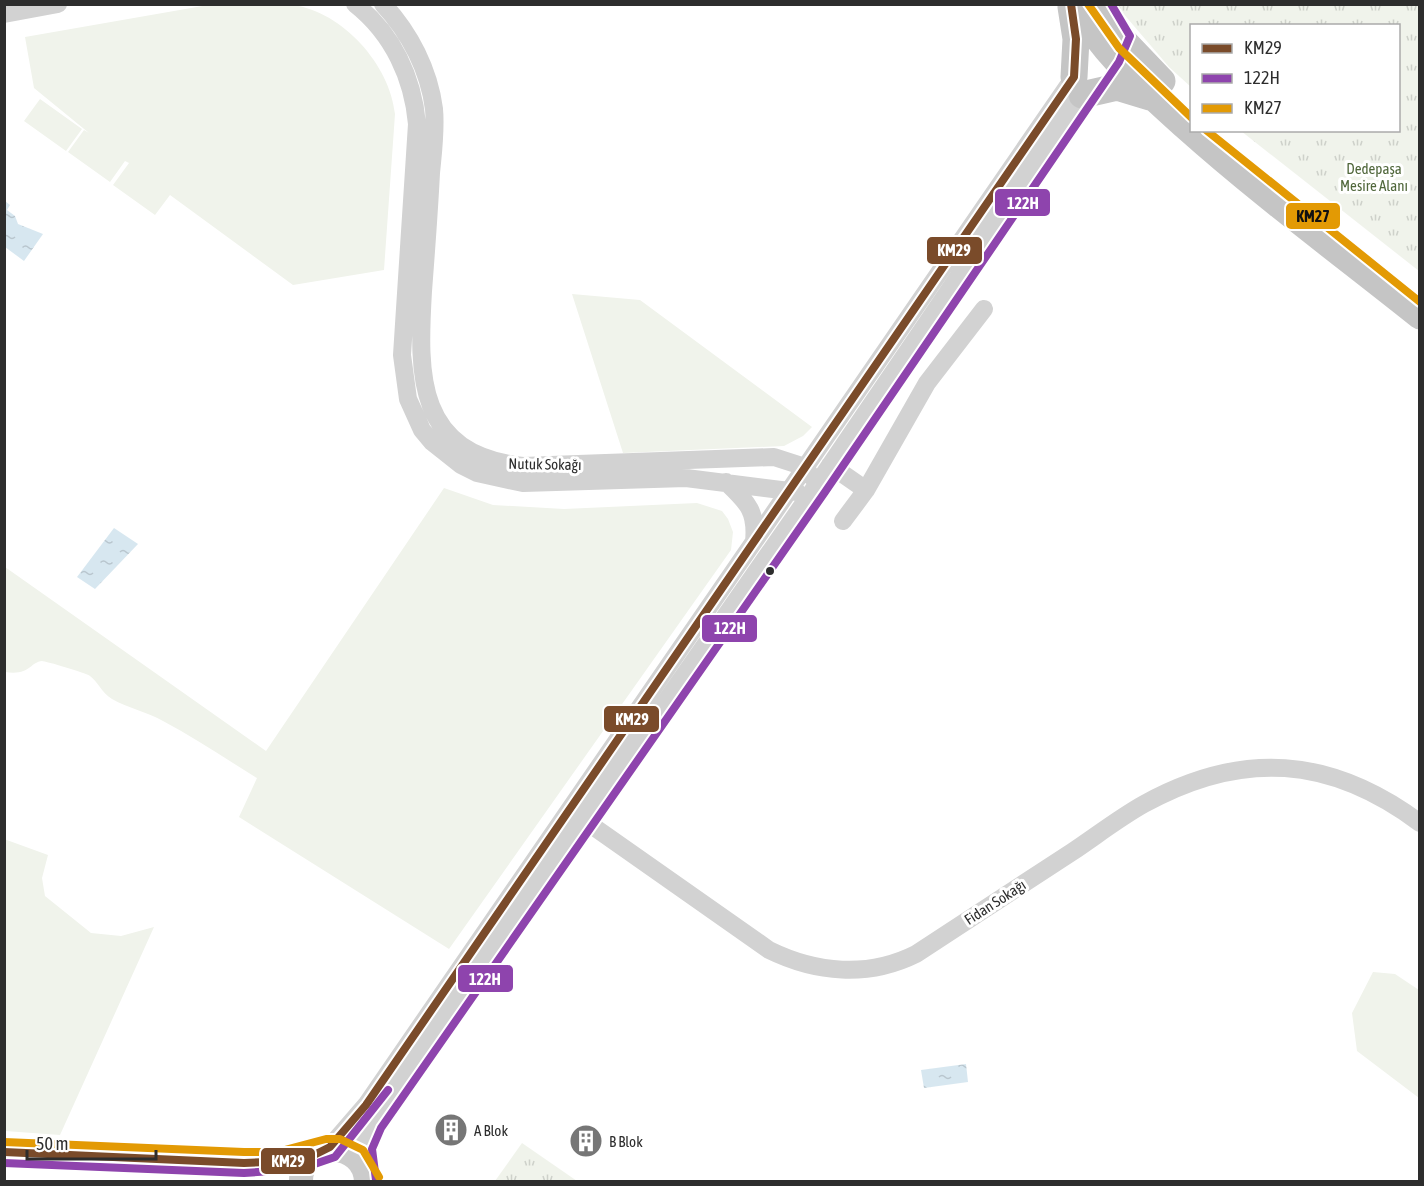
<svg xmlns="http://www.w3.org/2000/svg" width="1424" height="1186" viewBox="0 0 1424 1186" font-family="'Asap Condensed',sans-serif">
	<defs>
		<pattern id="park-tufts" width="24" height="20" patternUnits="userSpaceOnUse" patternTransform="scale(1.5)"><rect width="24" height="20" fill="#f0f3eb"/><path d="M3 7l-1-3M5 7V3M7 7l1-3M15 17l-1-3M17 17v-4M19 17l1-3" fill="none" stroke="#ced1ca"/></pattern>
		<pattern id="water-ripples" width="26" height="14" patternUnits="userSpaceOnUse" patternTransform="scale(1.5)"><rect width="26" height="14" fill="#d7e7f0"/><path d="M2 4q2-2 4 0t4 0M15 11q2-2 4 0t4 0" fill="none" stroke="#b9c6ce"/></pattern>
	</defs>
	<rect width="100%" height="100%" fill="#fff"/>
	<!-- grass -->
	<path fill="#f0f3eb" d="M214,4C239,4 268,1 293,5C343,12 390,65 395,114L384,270L293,285L170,195L155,215L113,185L129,163L125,161L110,182L68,152L84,130L89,133L34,88L25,37Z
		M40,99L82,129L66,151L24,121Z
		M572,294L640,300L812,427L803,436L784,446L623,453Z
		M444,488L493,505L564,509L697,503L722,511L728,519L733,532L731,550L449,949L239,817L257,778C226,759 195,738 163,721C147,712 128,708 112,699C102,693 98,682 90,676C87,673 45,661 42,661C30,662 30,676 5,672V567L266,751Z
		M4,839L48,855L42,878L45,896L91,933L121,936L154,927L60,1135L5,1131Z
		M1373,972L1395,974L1419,990V1098L1357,1051L1352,1013Z"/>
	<!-- park -->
	<path fill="url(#park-tufts)" d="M1116,5H1419V271L1241,131L1398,130V26H1192L1191,87L1169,67Z
		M522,1143L577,1181H495Z"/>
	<!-- water -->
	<path fill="url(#water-ripples)" d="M5,201L10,205L7,210L15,216L18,224L43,234L24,261L5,247Z
		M114,528L138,544L95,589L77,577Z
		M966,1064L968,1082L924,1088L921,1070Z"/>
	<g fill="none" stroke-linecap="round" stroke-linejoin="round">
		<!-- street -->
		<path stroke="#d2d2d2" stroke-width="18" d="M355,4C393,34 413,78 417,124L402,355L408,399L422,430L432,442L461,465L477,473L523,483L686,478L797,492
			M383,4C410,33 429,70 434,109C436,130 433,152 431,173C429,212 426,252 423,291C418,376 416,454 523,466L774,457L805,467L811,476
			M4,14L58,4
			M830,465L866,490
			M726,482C748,503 757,511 754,542
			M843,521L866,490L927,383L984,309
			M584,820L769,950C816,973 868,978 916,954C968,920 1020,886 1072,852C1096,836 1119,818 1144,804C1242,750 1330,756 1420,823
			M328,1149L366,1105L1074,77
			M362,1167L361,1148L372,1123L816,486L1082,95"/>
		<!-- secondary -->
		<path stroke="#cbcbcb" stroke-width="24" d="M4,1152L244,1163L279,1162L318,1152
			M301,1182C300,1139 365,1140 366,1182"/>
		<!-- primary -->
		<path stroke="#c5c5c5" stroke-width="27" d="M1075,4C1103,54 1143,88 1185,126C1260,193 1341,253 1420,316
			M1098,4L1120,37L1162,81
			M1071,7L1076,39L1074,77
			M1082,95L1117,87L1150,97"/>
		<!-- bus-1 casing -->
		<g stroke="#fff" stroke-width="12">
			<path id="bus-1" d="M4,1152L244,1163L288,1161L312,1156L330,1147L366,1105L1074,77L1076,39L1071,4"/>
		</g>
		<!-- bus-2 casing -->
		<g stroke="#fff" stroke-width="12">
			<path id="bus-2" d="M4,1163L244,1173L300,1169L335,1157L388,1090
				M376,1180L372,1149L381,1128L825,492L1119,62L1130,36L1111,4"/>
		</g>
		<!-- bus-3 casing -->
		<g stroke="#fff" stroke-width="12">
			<path id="bus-3" d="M1088,4L1119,48L1192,118
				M1206,130L1420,302
				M4,1142L244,1152H277L326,1139H340L363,1150L379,1177"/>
		</g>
		<!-- bus-1 -->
		<use href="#bus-1" stroke="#7a4b2a" stroke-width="8"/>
		<!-- bus-2 -->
		<use href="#bus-2" stroke="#8e44ad" stroke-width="8"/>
		<!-- bus-3 -->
		<use href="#bus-3" stroke="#e39a04" stroke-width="8"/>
	</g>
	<!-- icons -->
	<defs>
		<g id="building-disc" transform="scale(1.725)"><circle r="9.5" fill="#767676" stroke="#fff"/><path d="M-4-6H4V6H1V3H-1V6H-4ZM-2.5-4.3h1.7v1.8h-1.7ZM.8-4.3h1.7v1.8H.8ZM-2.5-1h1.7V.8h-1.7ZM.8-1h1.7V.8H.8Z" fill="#fff"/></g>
	</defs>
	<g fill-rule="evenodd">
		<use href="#building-disc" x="451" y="1130"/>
		<use href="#building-disc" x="586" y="1141"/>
	</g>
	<!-- markers -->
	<circle fill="#2d2d2d" stroke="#fff" stroke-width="2" cx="770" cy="571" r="5"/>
	<g text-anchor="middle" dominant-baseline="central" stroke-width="6" stroke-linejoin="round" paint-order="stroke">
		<!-- park labels -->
		<g font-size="15" fill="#50673b" stroke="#fff">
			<text x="1374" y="168">Dedepaşa<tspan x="1374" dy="17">Mesire Alanı</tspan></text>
		</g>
		<!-- street labels -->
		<g font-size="15" fill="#2d2d2d" stroke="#fff">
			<text transform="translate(545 464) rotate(1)">Nutuk Sokağı</text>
			<text transform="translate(995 902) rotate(-33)">Fidan Sokağı</text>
		</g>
		<!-- poi labels -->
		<g font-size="15" fill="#2d2d2d" stroke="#fff" text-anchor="start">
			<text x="474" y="1130">A Blok</text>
			<text x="609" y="1141">B Blok</text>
		</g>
	</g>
	<g stroke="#fff" stroke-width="2">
		<rect x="994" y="188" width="57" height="29" rx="6" fill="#8e44ad"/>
		<rect x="1285" y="202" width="56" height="28" rx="6" fill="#e39a04"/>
		<rect x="926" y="236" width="57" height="29" rx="6" fill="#7a4b2a"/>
		<rect x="701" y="614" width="57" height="29" rx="6" fill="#8e44ad"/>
		<rect x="603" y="705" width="57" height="28" rx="6" fill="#7a4b2a"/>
		<rect x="457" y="964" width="57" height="29" rx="6" fill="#8e44ad"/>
		<rect x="260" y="1147" width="56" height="28" rx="6" fill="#7a4b2a"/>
	</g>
	<g font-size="16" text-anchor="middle" font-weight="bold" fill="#fff">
		<text x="1023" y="209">122H</text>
		<text x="954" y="256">KM29</text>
		<text x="730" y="634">122H</text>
		<text x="632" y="725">KM29</text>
		<text x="485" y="985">122H</text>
		<text x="288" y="1167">KM29</text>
	</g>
	<g font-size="16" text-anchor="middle" font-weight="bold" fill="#111">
		<text x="1313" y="222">KM27</text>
	</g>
	<!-- border -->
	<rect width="1424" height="1186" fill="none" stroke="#2d2d2d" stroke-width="12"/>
	<!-- legend -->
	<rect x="1190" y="24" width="210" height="108" fill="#ffffff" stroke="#ababab" stroke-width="1.5"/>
	<rect x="1202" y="44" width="30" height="9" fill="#7a4b2a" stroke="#ababab" stroke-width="1.5"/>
	<text x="1244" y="54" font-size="18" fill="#2d2d2d">KM29</text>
	<rect x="1202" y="74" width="30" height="9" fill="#8e44ad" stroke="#ababab" stroke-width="1.5"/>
	<text x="1244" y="84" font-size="18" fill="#2d2d2d">122H</text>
	<rect x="1202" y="104" width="30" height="9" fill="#e39a04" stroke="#ababab" stroke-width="1.5"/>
	<text x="1244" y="114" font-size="18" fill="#2d2d2d">KM27</text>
	<!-- scale -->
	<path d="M27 1150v9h129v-9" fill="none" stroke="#2d2d2d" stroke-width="3"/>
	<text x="36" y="1150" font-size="18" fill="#2d2d2d" stroke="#ffffff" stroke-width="4.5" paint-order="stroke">50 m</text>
</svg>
